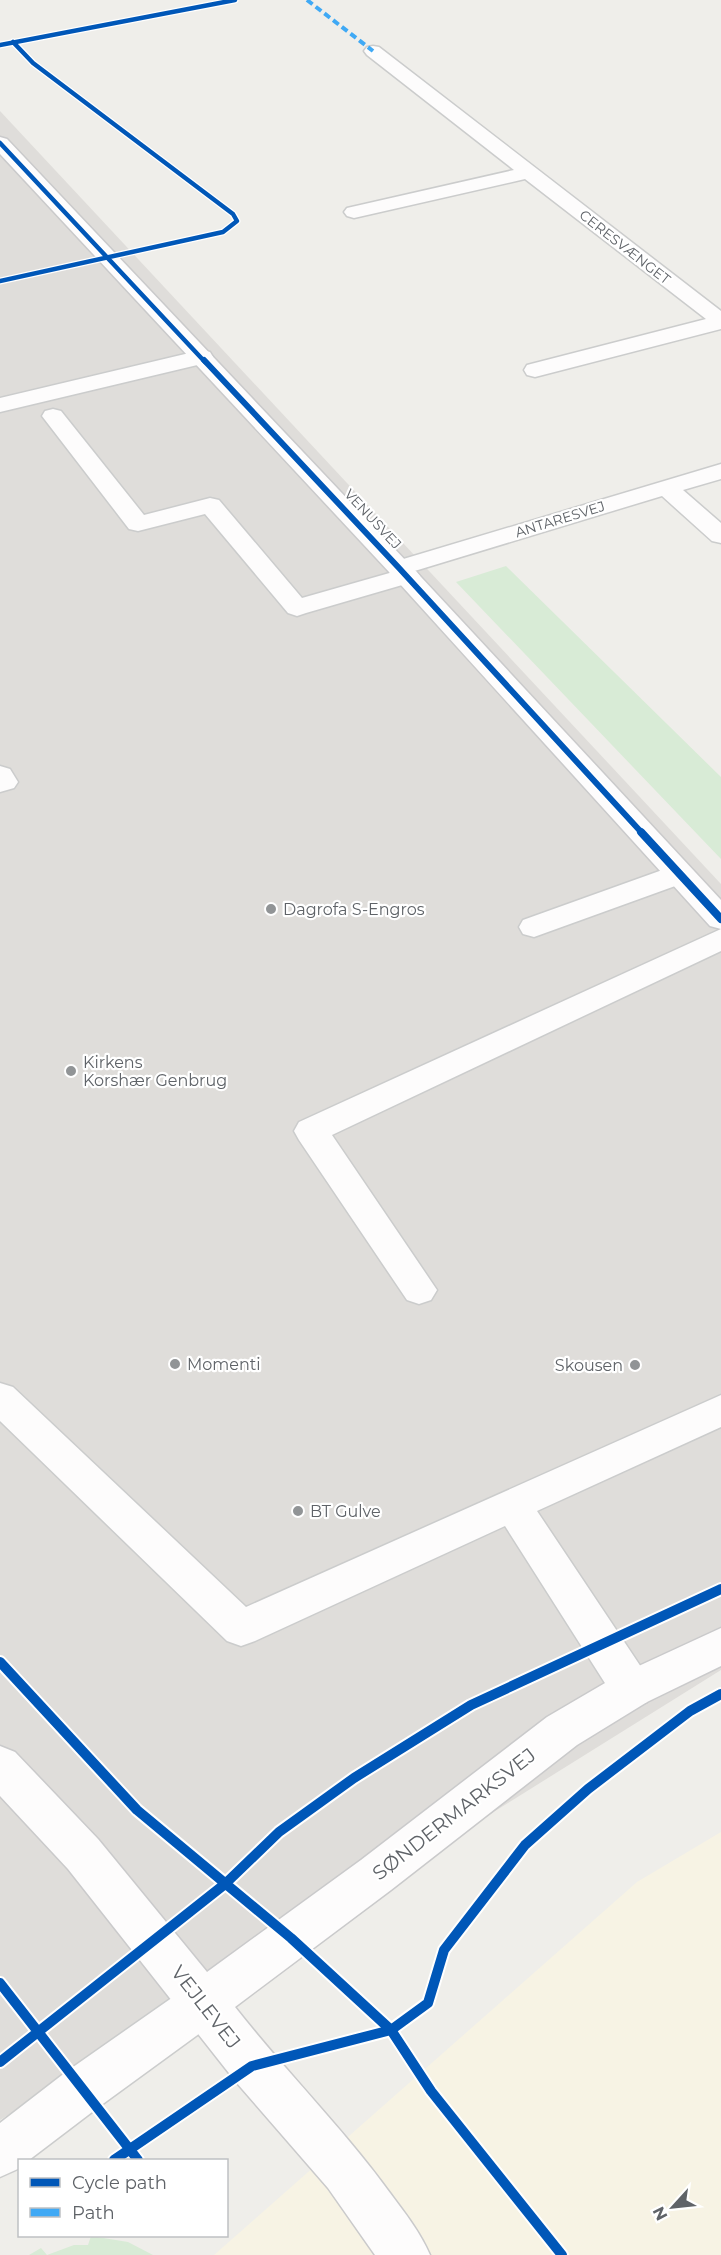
<svg xmlns="http://www.w3.org/2000/svg" width="721" height="2255" viewBox="0 0 721 2255" font-family="Montserrat,sans-serif">
	<rect width="100%" height="100%" fill="#efeeea"/>
	<!-- commercial -->
	<path fill="#f7f3e4" d="M721,1832V2255H214L637,1882Z"/>
	<!-- industrial -->
	<path fill="#dfddda" d="M0,111L721,884V1670L0,2120Z"/>
	<!-- green -->
	<path fill="#d8ebd6" d="M506,566L721,777V859L456,582Z
		M91,2236L128,2242L153,2255H29L41,2248L47,2255L74,2245H88Z"/>
	<g fill="none" stroke-linecap="round" stroke-linejoin="round">
		<!-- lane casing -->
		<g stroke="#cbcccc" stroke-width="3">
			<path id="lane" d="M202,350L210,352L213,357L210,362L0,412V398Z
				M53,409L61,411L144,515L210,498L219,500L302,598L407,568L416,571L420,576L416,581L306,613L297,616L288,613L205,514L138,531L129,529L42,416L45,411Z
				M0,766L10,769L18,782L14,788L0,792Z
				M679,864L689,867L694,874L689,881L534,937L523,934L519,927L523,920Z
				M721,929V951L332,1135L437,1290L431,1300L419,1304L407,1300L299,1140L294,1131L299,1122Z
				M0,1383L13,1387L246,1607L721,1395V1427L537,1511L647,1676L653,1689L647,1702L632,1708L617,1702L505,1526L255,1641L241,1646L227,1641L0,1421Z"/>
		</g>
		<!-- street casing -->
		<g stroke="#cbcccc" stroke-width="3">
			<path id="street" d="M373,46L379,47L721,311V329L535,377L527,375L524,370L527,365L706,319L525,179L354,218L347,216L344,212L347,208L514,170L367,55L364,51L367,47Z
				M721,464V479L683,490L721,523V543L712,541L662,496L408,573L399,575L390,573L387,568L390,563Z
				M202,1981L218,1988L225,2004L218,2020L100,2106L29,2160H20V2168L0,2177V2123L66,2072L186,1988Z"/>
		</g>
		<!-- secondary casing -->
		<g stroke="#cacacb" stroke-width="3">
			<path id="secondary" d="M0,137L7,139L408,563L721,900V929L710,926L390,573L0,154Z
				M721,1628V1666L647,1702L577,1745L391,1890L235,2007C285,2071 343,2128 390,2193C405,2213 420,2232 430,2255H375L328,2188L236,2082L68,1869L0,1796V1746L15,1752L98,1839L207,1972L361,1860L547,1717L617,1676Z"/>
		</g>
		<!-- lane -->
		<use href="#lane" fill="#fdfcfc" fill-rule="evenodd"/>
		<!-- street -->
		<use href="#street" fill="#fdfcfc" fill-rule="evenodd"/>
		<!-- secondary -->
		<use href="#secondary" fill="#fdfcfc" fill-rule="evenodd"/>
		<!-- quiet -->
		<path stroke="#3fa9f5" stroke-width="4" stroke-dasharray="7 4" stroke-linecap="butt" d="M307,0L373,51"/>
		<!-- cycleway-far3 casing -->
		<g stroke="#fff" stroke-width="7">
			<path id="cycleway-far3" d="M0,45L235,0
				M0,143L205,362
				M0,281L223,232L237,221L233,214L33,63L13,42"/>
		</g>
		<!-- cycleway-far2 casing -->
		<g stroke="#fff" stroke-width="9">
			<path id="cycleway-far2" d="M204,360L399,568L642,833"/>
		</g>
		<!-- cycleway-far1 casing -->
		<g stroke="#fff" stroke-width="11">
			<path id="cycleway-far1" d="M641,832L721,919"/>
		</g>
		<!-- cycleway casing -->
		<g stroke="#fff" stroke-width="14">
			<path id="cycleway" d="M0,1662L137,1810L291,1938L391,2030L431,2091L562,2255
				M0,1983L138,2160
				M0,2062L225,1884L279,1832L354,1778L471,1705L721,1589
				M114,2160L252,2066L391,2030L428,2003L444,1950L525,1845L588,1789L690,1711L721,1694"/>
		</g>
		<!-- cycleway-far3 -->
		<use href="#cycleway-far3" stroke="#0057b8" stroke-width="4.5"/>
		<!-- cycleway-far2 -->
		<use href="#cycleway-far2" stroke="#0057b8" stroke-width="6"/>
		<!-- cycleway-far1 -->
		<use href="#cycleway-far1" stroke="#0057b8" stroke-width="8"/>
		<!-- cycleway -->
		<use href="#cycleway" stroke="#0057b8" stroke-width="10"/>
	</g>
	<!-- markers -->
	<g fill="#919496" stroke="#fff" stroke-width="2">
		<circle cx="271" cy="909" r="6"/>
		<circle cx="71" cy="1071" r="6"/>
		<circle cx="175" cy="1364" r="6"/>
		<circle cx="635" cy="1365" r="6"/>
		<circle cx="298" cy="1511" r="6"/>
	</g>
	<g text-anchor="middle" dominant-baseline="central" stroke-width="4.5" stroke-linejoin="round" paint-order="stroke">
		<!-- far-street labels -->
		<g font-size="14" fill="#5f6368" stroke="#fff">
			<text transform="translate(625 247) rotate(38)">CERESVÆNGET</text>
			<text transform="translate(373 519) rotate(47)">VENUSVEJ</text>
			<text transform="translate(560 519) rotate(-17)">ANTARESVEJ</text>
		</g>
		<!-- poi labels -->
		<g font-size="16" fill="#5f6368" stroke="#fff" text-anchor="start">
			<text x="283" y="909">Dagrofa S-Engros</text>
			<text x="83" y="1062">Kirkens<tspan x="83" dy="18">Korshær Genbrug</tspan></text>
			<text x="187" y="1364">Momenti</text>
			<text x="623" y="1365" text-anchor="end">Skousen</text>
			<text x="310" y="1511">BT Gulve</text>
		</g>
		<!-- near-street labels -->
		<g font-size="20" fill="#5f6368" stroke="#fff">
			<text transform="translate(454 1814) rotate(-38)">SØNDERMARKSVEJ</text>
			<text transform="translate(206 2007) rotate(52)">VEJLEVEJ</text>
		</g>
	</g>
	<!-- legend -->
	<rect x="18" y="2159" width="210" height="78" fill="#ffffff" stroke="#bfc1c3" stroke-width="1.5"/>
	<rect x="30" y="2178" width="30" height="9" fill="#0057b8" stroke="#bfc1c3" stroke-width="1.5"/>
	<text x="72" y="2189" font-size="18" fill="#5f6368">Cycle path</text>
	<rect x="30" y="2208" width="30" height="9" fill="#3fa9f5" stroke="#bfc1c3" stroke-width="1.5"/>
	<text x="72" y="2219" font-size="18" fill="#5f6368">Path</text>
	<!-- north arrow -->
	<g transform="translate(673 2207) rotate(243)" stroke="#ffffff" stroke-width="4.5" paint-order="stroke">
	<path d="M0-4.5L10 22L0 15L-10 22Z" fill="#5f6368"/>
	<text y="-9" font-size="16" font-weight="bold" text-anchor="middle" fill="#5f6368">N</text>
	</g>
</svg>
